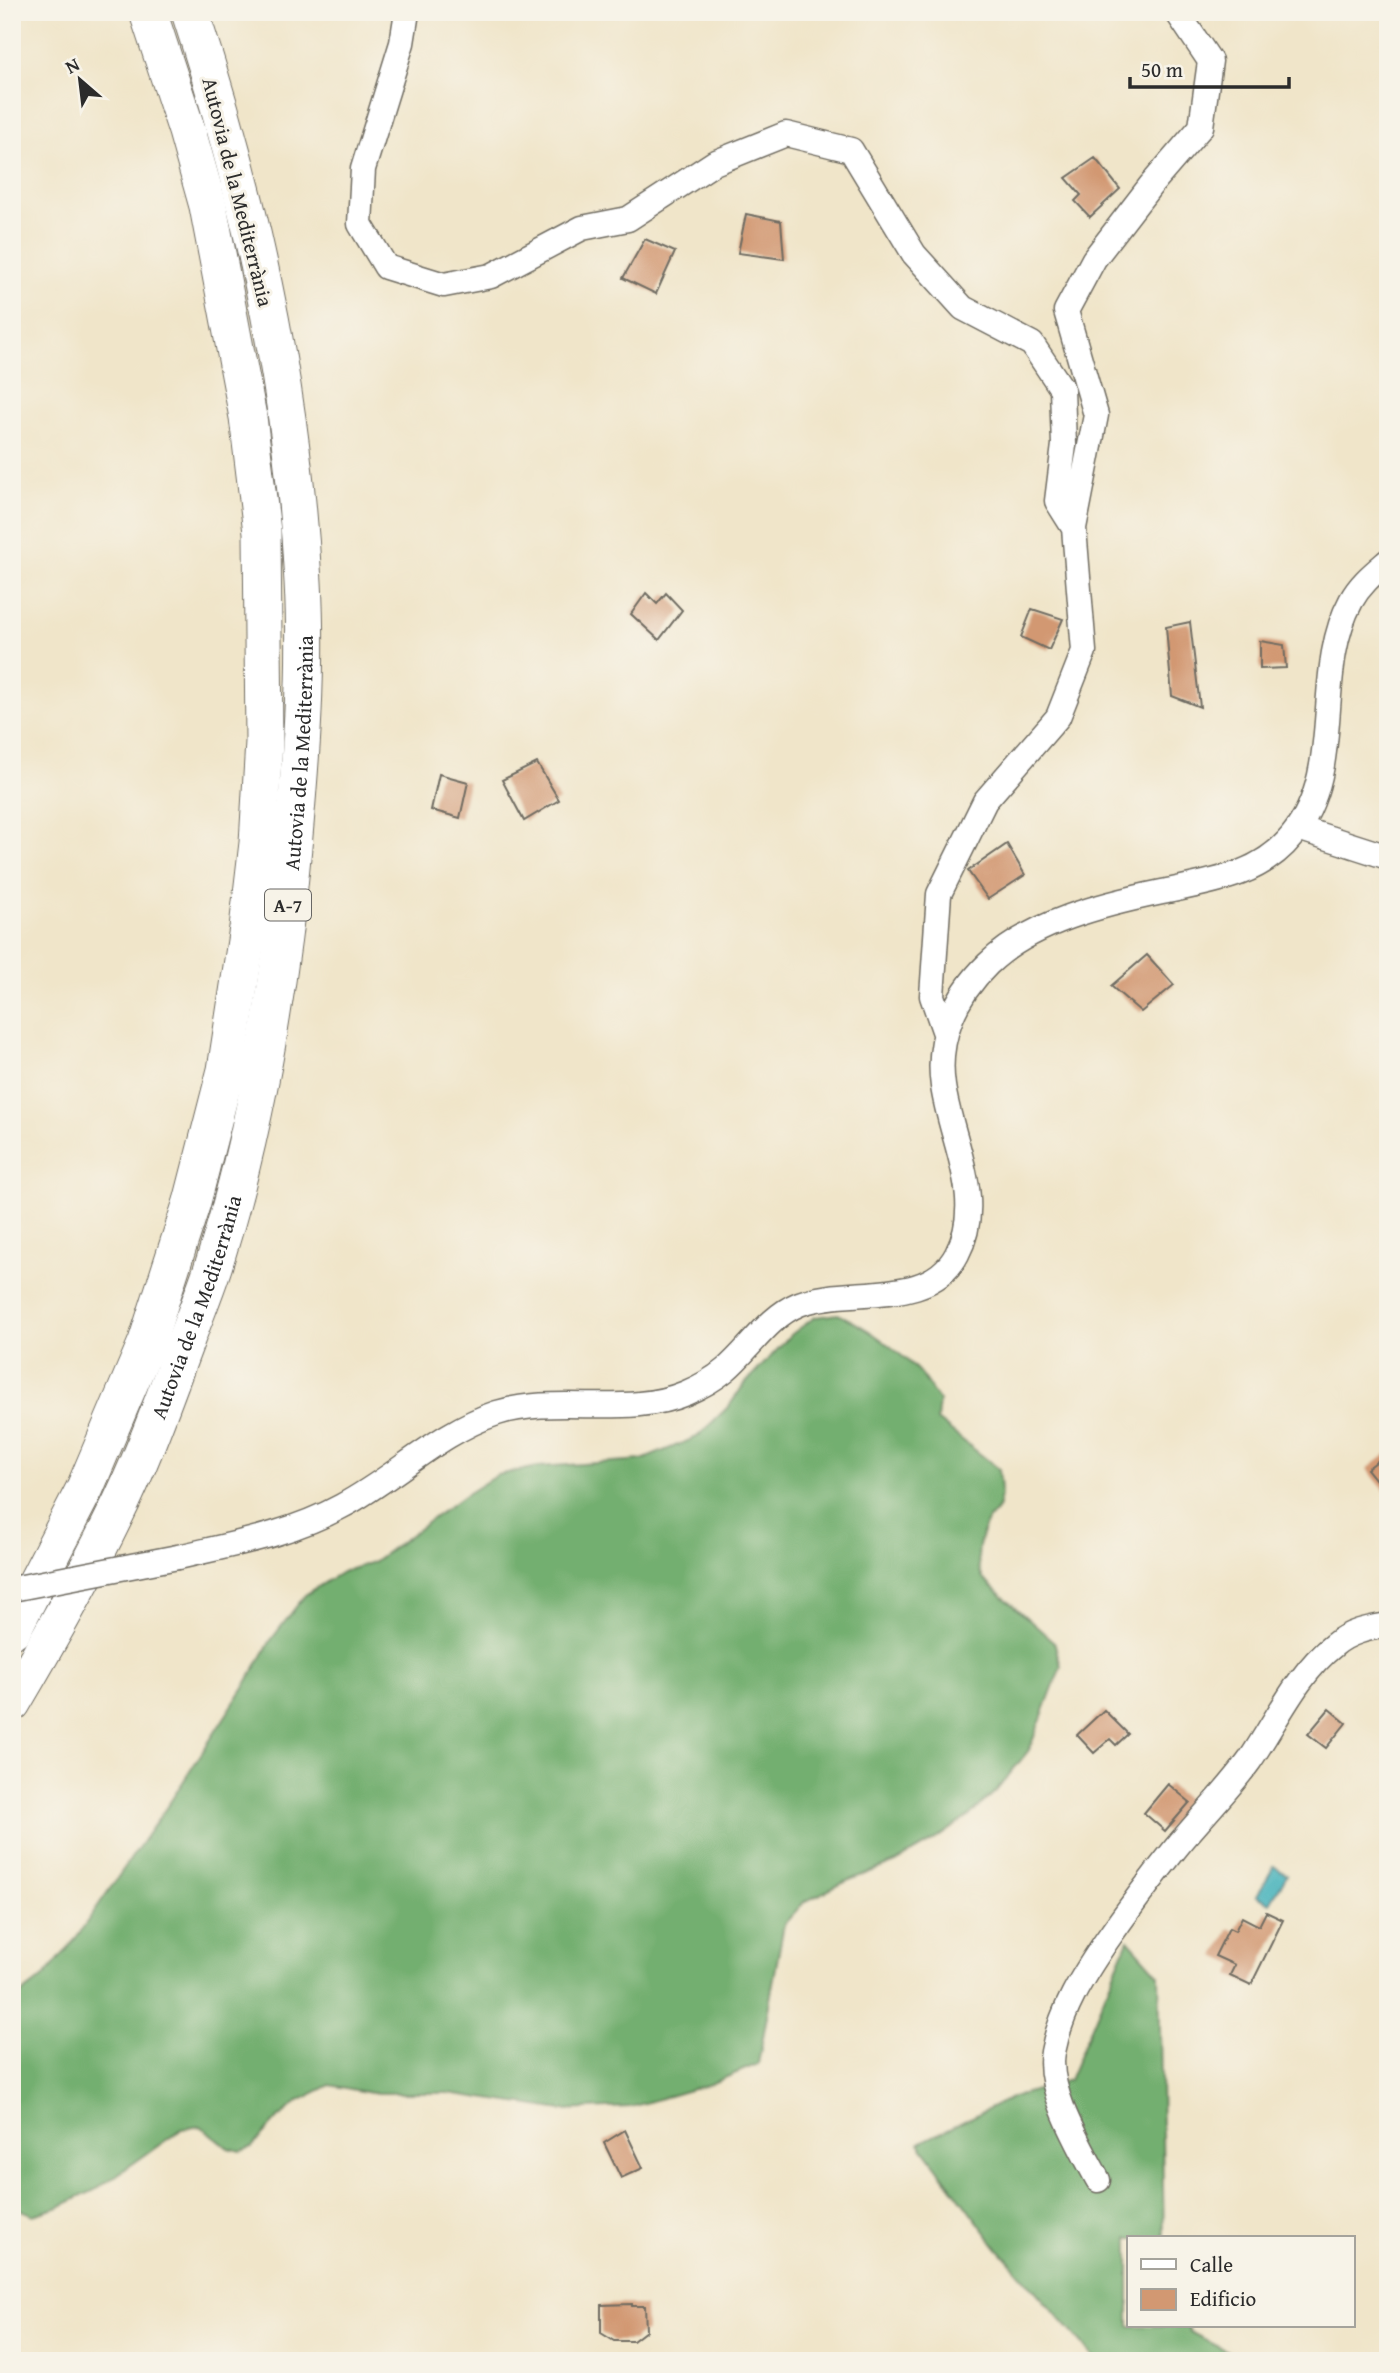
<svg xmlns="http://www.w3.org/2000/svg" width="1400" height="2373" viewBox="0 0 1400 2373" font-family="'Gentium Book Plus',serif">
	<rect width="100%" height="100%" fill="#f7f3e8"/>
	<filter id="ink" filterUnits="userSpaceOnUse"><feTurbulence type="fractalNoise" baseFrequency=".0143" numOctaves="2"/><feDisplacementMap in="SourceGraphic" scale="14" xChannelSelector="R" yChannelSelector="G"/><feConvolveMatrix kernelMatrix="1 2 1 2 8 2 1 2 1" color-interpolation-filters="sRGB"/></filter>
	<filter id="wash" filterUnits="userSpaceOnUse"><feTurbulence type="fractalNoise" baseFrequency=".00686" numOctaves="4" result="noise"/><feDisplacementMap in="SourceGraphic" scale="28" xChannelSelector="R" yChannelSelector="G"/><feGaussianBlur stdDeviation="1.57" result="paint"/><feColorMatrix in="noise" values="0 0 0 0 0 0 0 0 0 0 0 0 0 0 0 0 0 1.4 0 .05"/><feComposite in="paint" operator="in"/></filter>
	<g filter="url(#wash)">
		<rect width="100%" height="100%" fill="#f0e5c9"/>
		<!-- forest -->
		<path fill="#73af6f" stroke="#4f6d4d" stroke-width="2" d="M838,1314C865,1326 894,1347 916,1369C925,1378 931,1391 939,1401L937,1420L999,1469C1000,1482 1003,1496 998,1508C996,1513 990,1516 988,1521C978,1540 974,1559 983,1579L1054,1642L1061,1666L1029,1750L996,1791L970,1815L933,1841L896,1862L847,1881L804,1902L784,1924L758,2064L710,2084L631,2107L563,2110L448,2093H371L330,2085L300,2100L279,2117L252,2147L241,2151L228,2148L201,2126L182,2129L97,2189L59,2207L33,2215L12,2206V2001L45,1976L73,1942L172,1799L248,1681L271,1640L305,1595L342,1572L373,1562L465,1495L497,1475L538,1467L642,1460L697,1437L729,1406L743,1386L792,1334L815,1317Z
			M1128,1940L1159,1975L1164,2238H1129V2326H1188L1190,2332L1246,2361H1097L996,2246L919,2143L1013,2097L1069,2080Z"/>
		<!-- water -->
		<path fill="#40b0ba" stroke="#366e72" stroke-width="2" d="M1274,1866L1287,1875L1270,1903L1257,1896Z"/>
		<g id="blocks">
			<!-- building -->
			<path fill="#d29872" d="M1095,158L1120,189L1090,217L1075,201L1081,195L1066,178Z
				M746,214L781,221L784,259L738,253Z
				M645,239L675,252L656,294L623,278Z
				M646,593L657,604L666,593L682,610L659,640L631,614Z
				M1032,609L1063,619L1049,650L1021,637Z
				M1190,622L1200,707L1172,696L1166,627Z
				M1260,641L1284,645L1286,668L1260,669Z
				M537,763L559,800L524,821L502,780Z
				M439,774L468,782L460,818L431,810Z
				M1007,844L1025,875L988,899L968,871Z
				M1147,955L1174,985L1141,1012L1111,986Z
				M1388,1453V1495L1367,1469Z
				M1329,1709L1346,1723L1326,1748L1308,1734Z
				M1104,1710L1128,1734L1116,1745L1110,1739L1094,1753L1077,1735Z
				M1168,1784L1190,1802L1165,1831L1144,1813Z
				M1266,1912L1283,1920L1251,1985L1230,1975L1235,1965L1215,1956L1229,1928L1235,1931L1242,1917L1259,1926Z
				M625,2130L643,2168L621,2178L604,2143Z
				M632,2304V2306H645L646,2331L633,2341H614L601,2333V2305Z"/>
		</g>
	</g>
	<g filter="url(#ink)">
		<use href="#blocks" fill-opacity="0" stroke="#706c62" stroke-width="2"/>
		<g fill="none" stroke-linecap="round" stroke-linejoin="round">
			<!-- minor casing -->
			<g stroke="#706c62" stroke-width="27">
				<path id="minor" d="M407,12L402,43L363,169L360,224L386,267L444,285L491,276L582,228L628,219L714,163L786,134L851,150L914,254L963,308L1032,344L1062,389L1064,445L1057,501L1074,528
					M1298,828L1388,857
					M945,1033L932,996L939,894L985,801L1058,717L1084,651L1074,528L1096,415L1066,311L1094,259L1151,185L1201,127L1210,61L1177,12
					M178,1557C234,1544 291,1534 342,1506C395,1478 439,1432 497,1413C558,1394 627,1418 686,1393C700,1387 713,1380 725,1370C750,1349 768,1317 799,1304C847,1285 929,1309 957,1254C986,1199 951,1142 943,1086C936,1039 955,996 988,964C1031,922 1104,904 1162,892C1210,882 1260,876 1292,836C1346,770 1312,673 1351,601C1360,584 1374,573 1388,561
					M1098,2180C1080,2146 1046,2090 1053,2052C1061,2010 1082,1977 1105,1943C1127,1911 1151,1879 1175,1849C1199,1819 1227,1792 1250,1760C1276,1722 1297,1674 1334,1645C1349,1632 1368,1628 1388,1625"/>
			</g>
			<!-- highway casing -->
			<g stroke="#706c62" stroke-width="39">
				<g id="highway">
					<path d="M12,1630L85,1488L147,1342L192,1202L226,1070L248,928L258,843L264,742L262,532L248,417L208,206L187,131L148,12"/>
					<path id="s1" d="M12,1703C48,1642 83,1581 114,1517C143,1459 164,1398 187,1337C197,1310 209,1282 217,1254C258,1121 280,985 293,847C301,759 308,670 303,582C293,389 250,196 190,12"/>
				</g>
			</g>
			<!-- minor -->
			<use href="#minor" stroke="#fff" stroke-width="24"/>
			<!-- highway -->
			<use href="#highway" stroke="#fff" stroke-width="37"/>
			<!-- minor-bridge casing -->
			<g stroke="#706c62" stroke-width="27" stroke-linecap="butt">
				<path id="minor-bridge" d="M12,1589L178,1557"/>
			</g>
			<!-- minor-bridge -->
			<use href="#minor-bridge" stroke="#fff" stroke-width="24"/>
		</g>
	</g>
	<g text-anchor="middle" dominant-baseline="central" stroke-width="6" stroke-linejoin="round" paint-order="stroke">
		<!-- shield labels -->
		<rect fill="#f7f3e8" stroke="#686764" stroke-width="2" x="265" y="889.5" width="46" height="31" rx="5"/>
		<g font-size="19" font-weight="bold" fill="#2b2b2b">
			<text x="288" y="905">A-7</text>
		</g>
		<!-- street labels -->
		<g font-size="21" fill="#2b2b2b" stroke="#f7f3e8">
			<text transform="translate(238 192) rotate(76)">Autovia de la Mediterrània</text>
			<text stroke="none"><textPath href="#s1" startOffset="1004">Autovia de la Mediterrània</textPath></text>
			<text stroke="none"><textPath href="#s1" startOffset="438">Autovia de la Mediterrània</textPath></text>
		</g>
	</g>
	<!-- margin -->
	<rect width="1400" height="2373" fill="none" stroke="#f7f3e8" stroke-width="42"/>
	<!-- legend -->
	<rect x="1127" y="2236" width="228" height="91" fill="#f7f3e8" stroke="#a5a39c" stroke-width="2"/>
	<rect x="1141" y="2259" width="35" height="10" fill="#ffffff" stroke="#a5a39c" stroke-width="2"/>
	<text x="1190" y="2272" font-size="21" fill="#2b2b2b">Calle</text>
	<rect x="1141" y="2289" width="35" height="21" fill="#d29872" stroke="#a5a39c" stroke-width="2"/>
	<text x="1190" y="2306" font-size="21" fill="#2b2b2b">Edificio</text>
	<!-- north arrow -->
	<g transform="translate(80 80) rotate(332)" stroke="#f7f3e8" stroke-width="5" paint-order="stroke">
	<path d="M0-5L12 26L0 18L-12 26Z" fill="#2b2b2b"/>
	<text y="-10" font-size="19" font-weight="bold" text-anchor="middle" fill="#2b2b2b">N</text>
	</g>
	<!-- scale -->
	<path d="M1130 77v10h159v-10" fill="none" stroke="#2b2b2b" stroke-width="3.5"/>
	<text x="1141" y="77" font-size="21" fill="#2b2b2b" stroke="#f7f3e8" stroke-width="5" paint-order="stroke">50 m</text>
</svg>
